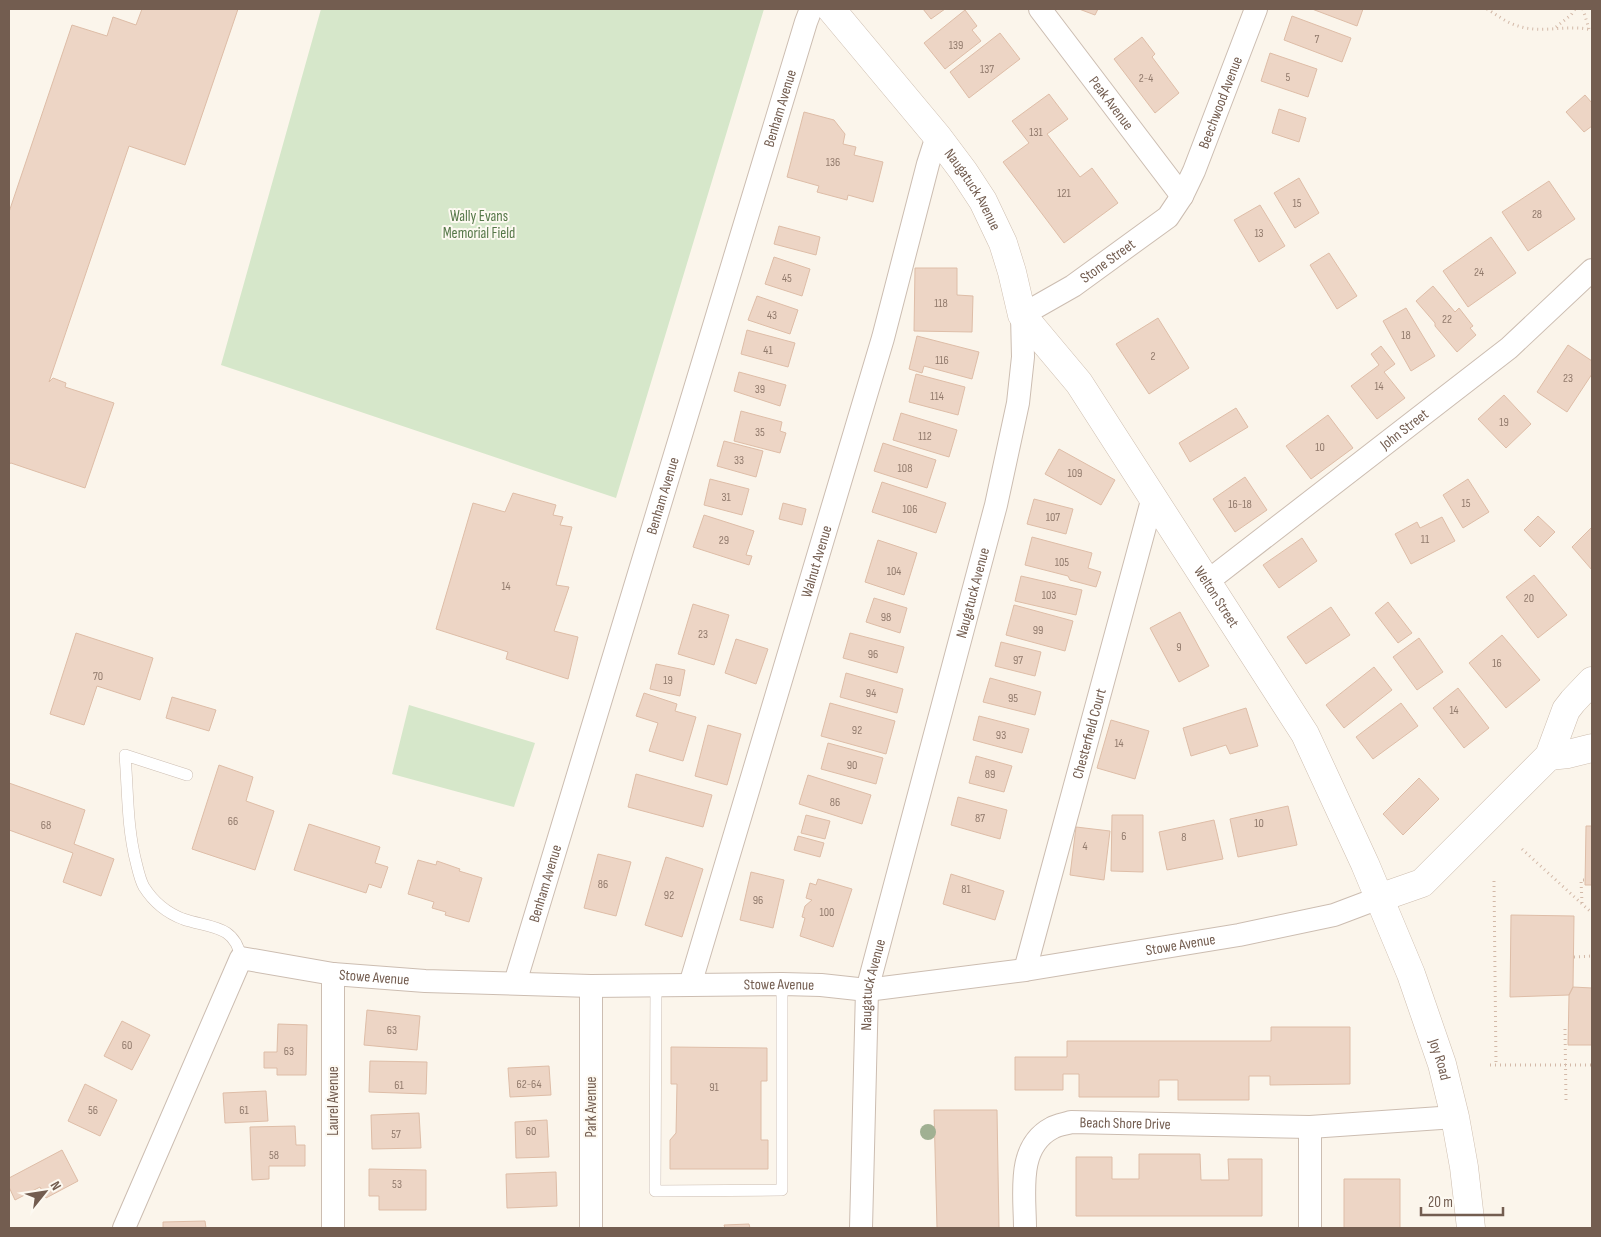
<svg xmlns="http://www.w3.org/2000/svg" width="1601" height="1237" viewBox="0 0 1601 1237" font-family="'Sofia Sans Condensed',sans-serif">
	<rect width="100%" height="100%" fill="#fbf5eb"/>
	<!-- green -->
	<path fill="#d6e7ca" d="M321,9H764L616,498L221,365Z
		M409,705L535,743L514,807L392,774Z"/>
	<!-- building -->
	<path fill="#edd5c5" stroke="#debda7" d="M142,9H238L185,165L129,146L49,382L53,378L66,383L65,387L114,403L85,488L11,463L9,464V212L72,25L107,36L113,17L136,25Z
		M923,9H945L931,19Z
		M1079,9H1098L1095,15Z
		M1312,9H1363L1357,26Z
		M965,10L977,26L972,30L981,41L945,69L924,43Z
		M1292,16L1351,38L1342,62L1284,40Z
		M1000,33L1020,59L969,98L950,72Z
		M1142,37L1155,54L1152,57L1179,93L1155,113L1114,59Z
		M1270,53L1317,69L1308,97L1261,81Z
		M1049,94L1068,119L1047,134L1080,177L1092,168L1118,203L1064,243L1003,162L1029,143L1012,121Z
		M1585,95L1592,103V126L1584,132L1566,112Z
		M1279,109L1306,118L1299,142L1272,133Z
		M804,112L834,120L845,134L843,144L856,147L854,155L883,162L873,202L848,195L847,200L817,192L819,186L787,177Z
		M1299,178L1319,213L1295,228L1274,193Z
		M1549,181L1575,219L1528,251L1502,212Z
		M1260,205L1285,246L1259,262L1234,220Z
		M779,226L820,237L816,255L774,244Z
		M1491,237L1516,273L1468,307L1443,271Z
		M1329,253L1357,296L1337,309L1310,265Z
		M774,257L810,269L802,296L765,284Z
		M915,268H957V295L973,296L972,332L914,331Z
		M1433,286L1455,312L1459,308L1473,326L1470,328L1476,335L1457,352L1435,326V323L1416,301Z
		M757,296L798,310L790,334L748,320Z
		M1406,308L1435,356L1411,371L1383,321Z
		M1158,318L1189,368L1149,394L1116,344Z
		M747,330L795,343L788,367L741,354Z
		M917,336L979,352L972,379L924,366L922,373L909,369Z
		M1568,345L1592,361V374L1567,412L1537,392Z
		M1381,346L1395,364L1384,372L1405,398L1377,419L1351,386L1379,365L1371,354Z
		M739,372L786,385L780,406L734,391Z
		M916,374L965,387L958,415L909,402Z
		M1504,395L1531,424L1506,448L1478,419Z
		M1236,408L1248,427L1190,462L1179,443Z
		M741,411L782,422L780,431L786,433L780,453L734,441Z
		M901,413L957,430L949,457L893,440Z
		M1328,415L1353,448L1311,479L1286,446Z
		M724,441L763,451L756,477L717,466Z
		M883,443L936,460L927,488L874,471Z
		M1059,449L1115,480L1101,505L1045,474Z
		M1245,477L1267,510L1235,532L1213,499Z
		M710,479L749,489L742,515L704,505Z
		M1468,479L1489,512L1463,528L1443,495Z
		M882,482L946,503L936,533L872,512Z
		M513,493L556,505L553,515L563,517L560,525L572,527L556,585L569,587L554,631L578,637L568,679L506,659L508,652L436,629L473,503L505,512Z
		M1034,499L1073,509L1066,534L1027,524Z
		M783,503L806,509L802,525L779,519Z
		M704,515L754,531L746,555L752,556L749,565L693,547Z
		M1538,516L1555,532L1540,547L1524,530Z
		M1442,517L1455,541L1411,564L1395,534L1417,522L1420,528Z
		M1592,527V570L1572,547Z
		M1032,537L1092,553L1088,568L1101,572L1096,587L1070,580L1068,576L1025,565Z
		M1302,538L1317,561L1279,588L1263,565Z
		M878,540L917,553L904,595L865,582Z
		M1534,575L1567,615L1538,638L1506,597Z
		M1021,576L1082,590L1076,615L1015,601Z
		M874,598L907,608L900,633L866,622Z
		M1388,602L1412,633L1398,643L1375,613Z
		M693,604L729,615L714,665L678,654Z
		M1014,605L1073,621L1065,651L1006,635Z
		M1331,607L1350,635L1306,664L1287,637Z
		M1180,612L1209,666L1179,682L1150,628Z
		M76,633L153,658L140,700L97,686L84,725L50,714Z
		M850,633L904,647L897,673L843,658Z
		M1502,635L1540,680L1506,708L1469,663Z
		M1419,638L1443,672L1417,690L1393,657Z
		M736,639L768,649L756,684L725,673Z
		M1001,642L1041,652L1035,676L995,666Z
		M656,664L685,670L680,696L650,689Z
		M1374,667L1392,690L1344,728L1326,705Z
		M846,673L903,689L897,713L840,697Z
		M990,678L1041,692L1035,715L983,702Z
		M1458,688L1489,728L1464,748L1433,708Z
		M644,693L677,704L675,711L696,717L683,761L649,751L658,723L636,716Z
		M172,697L216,710L209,731L166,718Z
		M830,703L895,721L886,754L821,736Z
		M1401,703L1418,726L1373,759L1356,737Z
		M1246,708L1258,746L1230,754L1226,745L1191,756L1183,728Z
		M979,716L1029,729L1022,753L973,740Z
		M1111,720L1149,731L1135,779L1097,768Z
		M708,725L741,734L727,785L695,776Z
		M828,743L883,758L876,784L821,769Z
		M976,756L1012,766L1004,792L969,783Z
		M219,765L253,777L246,801L274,811L255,870L192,849Z
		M636,774L712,795L703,827L628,807Z
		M808,775L871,795L862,824L799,804Z
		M1419,778L1439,799L1403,835L1383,814Z
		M9,783L85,810L74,844L114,859L101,896L63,882L73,853L9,830Z
		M958,797L1007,810L1000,839L951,825Z
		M1288,806L1297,845L1238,857L1230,819Z
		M806,815L830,821L825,839L801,833Z
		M1112,815H1143V872L1111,871Z
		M1214,820L1223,859L1167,870L1159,832Z
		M309,824L380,847L375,863L388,867L381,888L369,884L366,893L294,870Z
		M1586,826H1592V885H1585Z
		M1076,827L1110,831L1104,880L1070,875Z
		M798,836L824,843L820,857L794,850Z
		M598,854L631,862L616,916L584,908Z
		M666,857L703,869L682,937L645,925Z
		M418,860L436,865L437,861L460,869L459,871L482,878L469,922L445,915L446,912L432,908L434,902L408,894Z
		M751,872L784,880L773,928L740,920Z
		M951,874L1004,891L995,920L943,904Z
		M818,879L852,889L833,947L800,936L805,918L802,917L805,906L812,900L806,898L810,883L816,885Z
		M1511,915L1574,916L1573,987L1569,995L1510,997Z
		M1573,987L1592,988V1045H1568L1569,995Z
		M367,1010L420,1016L417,1050L364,1045Z
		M122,1021L150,1035L132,1070L104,1056Z
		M278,1024L307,1025L306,1075H277V1068H264V1052H277Z
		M1271,1027H1350V1084L1270,1085V1076H1249V1100H1178V1080H1159V1097H1079V1074H1063V1090H1015V1057H1067V1041H1271Z
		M671,1047L767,1048V1081H761V1140H768V1169H670V1140L676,1133L677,1084H671Z
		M370,1061L427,1062L426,1094L369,1092Z
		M549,1066L551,1095L510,1097L508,1068Z
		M85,1084L117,1100L100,1136L68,1121Z
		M266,1091L268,1121L225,1123L223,1093Z
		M934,1110H997L999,1228H937Z
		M419,1113L421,1148L372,1149L371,1115Z
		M547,1120L549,1157L516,1158L515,1122Z
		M295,1126L296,1145H305V1166H269V1179L252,1180L250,1127Z
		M62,1150L78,1181L46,1198L40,1187L15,1200L9,1187V1178Z
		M1139,1154H1200L1201,1180H1229L1228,1159H1262V1216H1076V1157H1112V1179H1139Z
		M369,1169L426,1170V1210H379V1196H369Z
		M556,1172L557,1206L507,1208L506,1174Z
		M1344,1179H1400V1228H1344Z
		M205,1221L206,1228H163V1222Z
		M749,1224L750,1228H725L724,1225Z"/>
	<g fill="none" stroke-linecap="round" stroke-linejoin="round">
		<!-- lane casing -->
		<g stroke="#ccbdb1" stroke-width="12">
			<path id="lane" d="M187,775L125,755C128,791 127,827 136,862C138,870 140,880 144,887C153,901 167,913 183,919C209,928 235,924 241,958
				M656,985L655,1191L782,1190V984"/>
		</g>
		<!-- street casing -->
		<g stroke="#ccbdb1" stroke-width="24">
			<g id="street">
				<path id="s1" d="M1040,9L1182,196"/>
				<path id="s2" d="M1208,581L1509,348L1592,270"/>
				<path id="s3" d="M1025,970L1153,497"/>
				<path id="s4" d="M515,983L806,22L811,9"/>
				<path id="s5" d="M690,985L883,338L928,164L937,136"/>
				<path d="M591,986V1228"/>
				<path d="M1310,1127V1228"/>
				<path id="s6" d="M124,1228L241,958L333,974L425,981L591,986L782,984L821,985L867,990L1025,970L1239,935L1334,915L1379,898"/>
				<path d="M333,1228V974"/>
				<path id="s7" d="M861,1228L867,990L996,505L1018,403L1023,357L1022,315L1073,286L1168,217L1182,196L1194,171L1256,9"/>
				<path id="s8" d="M1025,1228C1025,1194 1016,1147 1052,1128C1057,1125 1065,1124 1071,1122L1310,1127L1455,1117"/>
			</g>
		</g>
		<!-- secondary casing -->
		<g stroke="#cebeaf" stroke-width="29">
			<g id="secondary">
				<path id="s9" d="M831,9L937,136L964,172L983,201L1003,243L1012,272L1022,315L1079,383L1305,734L1365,864L1411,974L1442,1064L1455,1117L1464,1167L1471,1228"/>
				<path d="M1549,756L1568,754L1592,748"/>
				<path d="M1379,898L1422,883L1549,756L1566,710L1573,701L1592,681"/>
			</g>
		</g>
		<!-- path -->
		<path stroke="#d3b9a8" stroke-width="3" stroke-dasharray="1 4" stroke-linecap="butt" d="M1487,9C1497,15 1507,23 1518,26C1542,34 1568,24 1592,30
			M1583,9L1589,29
			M1556,27L1571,15L1575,9
			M1522,849L1592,913
			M1494,881L1496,1065
			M1582,903L1581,880H1585
			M1574,957L1592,956
			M1565,1029L1566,1100
			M1490,1065H1592"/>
		<!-- lane -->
		<use href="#lane" stroke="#fff" stroke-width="11"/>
		<!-- street -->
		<use href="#street" stroke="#fff" stroke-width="22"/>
		<!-- secondary -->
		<use href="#secondary" stroke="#fff" stroke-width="28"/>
	</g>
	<!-- trees -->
	<circle fill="#a0b092" cx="928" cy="1132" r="8"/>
	<g text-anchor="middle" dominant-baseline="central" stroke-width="4" stroke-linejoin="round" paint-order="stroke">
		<!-- number labels -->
		<g font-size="12" fill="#927b6d">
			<text x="1317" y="39">7</text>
			<text x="956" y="45">139</text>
			<text x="987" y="69">137</text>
			<text x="1288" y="77">5</text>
			<text x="1146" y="78">2-4</text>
			<text x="1036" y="132">131</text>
			<text x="833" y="162">136</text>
			<text x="1064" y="193">121</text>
			<text x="1297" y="203">15</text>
			<text x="1537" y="214">28</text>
			<text x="1259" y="233">13</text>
			<text x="1479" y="272">24</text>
			<text x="787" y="278">45</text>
			<text x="941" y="303">118</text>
			<text x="772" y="315">43</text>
			<text x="1447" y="319">22</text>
			<text x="1406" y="335">18</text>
			<text x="768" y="350">41</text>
			<text x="1153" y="356">2</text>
			<text x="942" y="360">116</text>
			<text x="1568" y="378">23</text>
			<text x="1379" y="386">14</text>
			<text x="760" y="389">39</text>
			<text x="937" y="396">114</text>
			<text x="1504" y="422">19</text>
			<text x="760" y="432">35</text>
			<text x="925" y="436">112</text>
			<text x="1320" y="447">10</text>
			<text x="739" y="460">33</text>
			<text x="905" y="468">108</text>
			<text x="1075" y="473">109</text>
			<text x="726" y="497">31</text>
			<text x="1466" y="503">15</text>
			<text x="1240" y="504">16-18</text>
			<text x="910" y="509">106</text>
			<text x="1053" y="517">107</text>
			<text x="1425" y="539">11</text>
			<text x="724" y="540">29</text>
			<text x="1062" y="562">105</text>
			<text x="894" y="571">104</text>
			<text x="506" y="586">14</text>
			<text x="1049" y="595">103</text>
			<text x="1529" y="598">20</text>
			<text x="886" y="617">98</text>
			<text x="1038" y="630">99</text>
			<text x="703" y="634">23</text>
			<text x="1179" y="647">9</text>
			<text x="873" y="654">96</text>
			<text x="1018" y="660">97</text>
			<text x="1497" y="663">16</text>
			<text x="98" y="676">70</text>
			<text x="668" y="680">19</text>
			<text x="871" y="693">94</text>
			<text x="1013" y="698">95</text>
			<text x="1454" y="710">14</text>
			<text x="857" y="730">92</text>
			<text x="1001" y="735">93</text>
			<text x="1119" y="743">14</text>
			<text x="852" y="765">90</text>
			<text x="990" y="774">89</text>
			<text x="835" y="802">86</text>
			<text x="980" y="818">87</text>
			<text x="233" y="821">66</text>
			<text x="1259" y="823">10</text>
			<text x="46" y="825">68</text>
			<text x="1124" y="836">6</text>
			<text x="1184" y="837">8</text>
			<text x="1085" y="846">4</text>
			<text x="603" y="884">86</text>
			<text x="966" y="889">81</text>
			<text x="669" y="895">92</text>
			<text x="758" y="900">96</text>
			<text x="827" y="912">100</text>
			<text x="392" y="1030">63</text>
			<text x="127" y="1045">60</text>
			<text x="289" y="1051">63</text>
			<text x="529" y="1084">62-64</text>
			<text x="399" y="1085">61</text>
			<text x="714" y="1087">91</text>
			<text x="93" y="1110">56</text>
			<text x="244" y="1110">61</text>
			<text x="531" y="1131">60</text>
			<text x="396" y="1134">57</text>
			<text x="274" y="1155">58</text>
			<text x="397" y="1184">53</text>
		</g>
		<!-- street labels -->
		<g font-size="15" fill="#735d50" stroke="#fdf9f1">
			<text stroke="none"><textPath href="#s1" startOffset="118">Peak Avenue</textPath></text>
			<text stroke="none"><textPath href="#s7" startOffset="1235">Beechwood Avenue</textPath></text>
			<text stroke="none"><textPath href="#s4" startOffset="914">Benham Avenue</textPath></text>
			<text stroke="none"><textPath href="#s9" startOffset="230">Naugatuck Avenue</textPath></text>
			<text stroke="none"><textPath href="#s7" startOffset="1034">Stone Street</textPath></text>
			<text stroke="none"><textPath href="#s2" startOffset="248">John Street</textPath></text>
			<text stroke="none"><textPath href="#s4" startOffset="509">Benham Avenue</textPath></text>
			<text stroke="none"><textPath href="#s5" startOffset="442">Walnut Avenue</textPath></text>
			<text stroke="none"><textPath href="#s7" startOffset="649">Naugatuck Avenue</textPath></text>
			<text stroke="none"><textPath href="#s9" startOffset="709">Welton Street</textPath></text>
			<text stroke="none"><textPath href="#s3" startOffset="245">Chesterfield Court</textPath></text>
			<text stroke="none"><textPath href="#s4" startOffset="104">Benham Avenue</textPath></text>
			<text stroke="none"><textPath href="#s6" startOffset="1239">Stowe Avenue</textPath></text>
			<text stroke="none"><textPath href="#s6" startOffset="429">Stowe Avenue</textPath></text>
			<text stroke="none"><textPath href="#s6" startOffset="834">Stowe Avenue</textPath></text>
			<text stroke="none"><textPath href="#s7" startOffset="244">Naugatuck Avenue</textPath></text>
			<text stroke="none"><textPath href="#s9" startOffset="1225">Joy Road</textPath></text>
			<text transform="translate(333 1101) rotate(-90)">Laurel Avenue</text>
			<text transform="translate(591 1107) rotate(-90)">Park Avenue</text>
			<text stroke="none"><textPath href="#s8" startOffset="184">Beach Shore Drive</textPath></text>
		</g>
		<!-- park labels -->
		<g font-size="15" fill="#567849" stroke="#fdf9f1">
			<text x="479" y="216">Wally Evans<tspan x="479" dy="17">Memorial Field</tspan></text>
		</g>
	</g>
	<!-- border -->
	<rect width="1601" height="1237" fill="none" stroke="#735d50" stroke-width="20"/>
	<!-- north arrow -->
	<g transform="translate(45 1192) rotate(60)" stroke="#fdf9f1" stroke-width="4" paint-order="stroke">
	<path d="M0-4L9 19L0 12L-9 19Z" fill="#735d50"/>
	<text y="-8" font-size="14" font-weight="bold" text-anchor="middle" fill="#735d50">N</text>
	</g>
	<!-- scale -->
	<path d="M1421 1207v8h82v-8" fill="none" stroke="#735d50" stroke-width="2.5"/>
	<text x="1428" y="1207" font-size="15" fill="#735d50" stroke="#fdf9f1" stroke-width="4" paint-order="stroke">20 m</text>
</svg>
